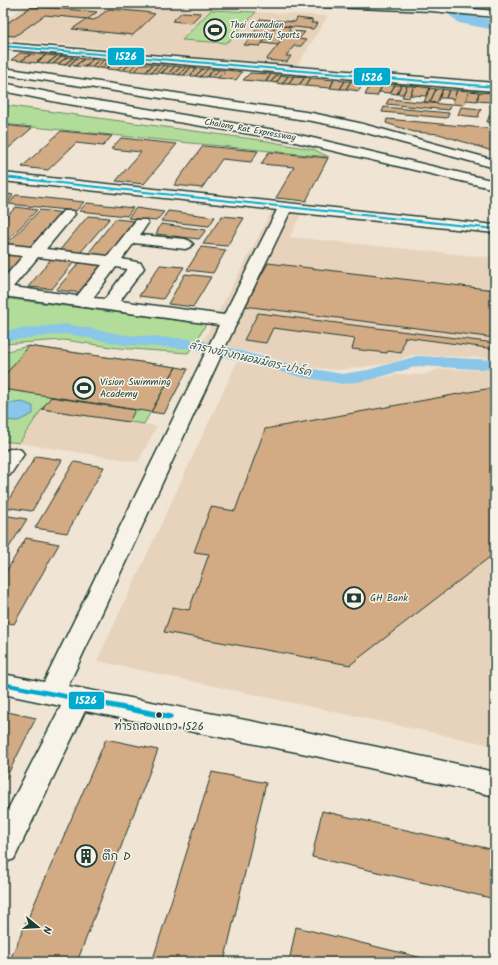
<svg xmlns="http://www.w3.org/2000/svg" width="498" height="965" viewBox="0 0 498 965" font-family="Kalam,'Playpen Sans Thai',sans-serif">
	<rect width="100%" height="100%" fill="#f0e4d4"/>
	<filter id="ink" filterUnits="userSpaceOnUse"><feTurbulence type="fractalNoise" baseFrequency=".025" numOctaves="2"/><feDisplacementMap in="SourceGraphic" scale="8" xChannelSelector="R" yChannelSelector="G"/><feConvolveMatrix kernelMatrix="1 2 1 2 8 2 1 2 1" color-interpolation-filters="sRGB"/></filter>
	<g filter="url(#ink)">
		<!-- built -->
		<path fill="#e7d3bc" d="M27,5L177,8L328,16L297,66L3,39V22Z
			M272,211L301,214L290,237L495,258V358L412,355L393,363L338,370L296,366L261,354L202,343Z
			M237,362L338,384L404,374L424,375L439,369L495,370V746L97,661Z
			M42,409L157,426L138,462L19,443Z"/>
		<!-- green -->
		<path fill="#b2dc99" stroke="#688c66" d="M211,10L256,12L247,22H245L232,39L225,43L182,40Z
			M3,105L267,141L315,150L329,157L3,124Z
			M3,298L206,324L195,344L188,353L118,348L64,340L3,344Z
			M28,346L176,367L144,424L42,409L19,443L3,441V352Z"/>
		<!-- water -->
		<path fill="#89c6e9" stroke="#5f8fa1" d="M3,399L6,404L22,402L33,406V414L18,421L3,420Z"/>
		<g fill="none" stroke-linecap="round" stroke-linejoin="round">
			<!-- canal -->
			<path fill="#89c6e9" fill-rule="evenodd" d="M66,324L125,335L195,339L302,367L342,374L368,370L417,356L495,360V370L418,366L370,380L342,384L301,377L195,349L125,345L66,334L3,341V331Z"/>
			<!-- river -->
			<path fill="#89c6e9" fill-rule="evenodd" d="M435,3H452L470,16L495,20V30L459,23Z"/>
		</g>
		<!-- building -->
		<path fill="#d2aa83" stroke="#1f3d34" d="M31,7L54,8L97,12L88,19L45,15L15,36L3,35V26Z
			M109,9L144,12L155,14L133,35L72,29L87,19L94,20Z
			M182,12L201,13L191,23L172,21Z
			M297,18L313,20L311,23H318L313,29L257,23L260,19L295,22Z
			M260,25L275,27L260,46L244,45Z
			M270,25L291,27L278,45L262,43L275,27L268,26Z
			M289,31L305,32L299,39L306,40L301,46H294L286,56H291L287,62L266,60Z
			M20,53L31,54L21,61L11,60Z
			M31,54L46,55L36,63L21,61Z
			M46,55L57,56L47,64L37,62Z
			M57,56H62L53,64H47Z
			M62,56L67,57L58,64H53Z
			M67,57H73L64,65L58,64Z
			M73,58H77L69,65H64Z
			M77,58L84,59L75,66L69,65Z
			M84,59H93L85,67L75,66Z
			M93,59L99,60L91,67H84Z
			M99,60H104L96,68L91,67Z
			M104,60L109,61L101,68H96Z
			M109,61H115L106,69L101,68Z
			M115,61L125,62L117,70L106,69Z
			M125,62L131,63L123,70H117Z
			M131,63H137L129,71L123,70Z
			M137,63L142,64L135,71H129Z
			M142,64H153L146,72L135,71Z
			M153,64L159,65L151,72H146Z
			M159,65H164L156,73L151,72Z
			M164,65L169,66L162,73H156Z
			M169,66H175L168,74L161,73Z
			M175,66L181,67L173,74H168Z
			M181,67H186L179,75L173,74Z
			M186,67H191L184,75H179Z
			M191,67L197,68L190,76L184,75Z
			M197,68L203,69L195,76H190Z
			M203,69H208L200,77L195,76Z
			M208,69H214L206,77H200Z
			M214,69L219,70L212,77H207Z
			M219,70H226L218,78L212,77Z
			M226,70L242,72L236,80L218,78Z
			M250,73L271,74L265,82L243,80Z
			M271,74L277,75L271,82H266Z
			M277,75H282L276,83L271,82Z
			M282,75L288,76L282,84L276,83Z
			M288,76H294L288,84H282Z
			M294,76L305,77L299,85L288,84Z
			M305,77L311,78L305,86L299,85Z
			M311,78L334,80L330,88L305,86Z
			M334,80L345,81L340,89L330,88Z
			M345,81H351L346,89H340Z
			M351,81L363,82L359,91L346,89Z
			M371,83L383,84L377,96L365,95Z
			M383,84L395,85L390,93L379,92Z
			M395,85H401L397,94L390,93Z
			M401,85L407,86L403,94H397Z
			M407,86H414L409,98L402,97Z
			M414,86L430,88L426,96L410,95Z
			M430,88L436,89L430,102H424Z
			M436,89H443L437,103L430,102Z
			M443,89L449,90L446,98H439Z
			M449,90H457L454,99L446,98Z
			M457,90L469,91L464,105L452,104Z
			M469,91L479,92L477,101L466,100Z
			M479,92L492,93L490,102L477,101Z
			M389,99L451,105L449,110L386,104Z
			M384,107L449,113L447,118L382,112Z
			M461,107L481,109L478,117L458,115Z
			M492,109H495V123L487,122Z
			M387,119L495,129V152L439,134L414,132L386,123Z
			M3,125L32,128L3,153Z
			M61,131L112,136L103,146L76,143L48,170L22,167Z
			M121,138L177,144L144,184L116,181L141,152L111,149Z
			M203,146L258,151L251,162L222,159L202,188L174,185Z
			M269,152L328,158L306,201L276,198L294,167L261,164Z
			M3,193L13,195L7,204H3Z
			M16,195L84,202L76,211L9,204Z
			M87,203L133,208L127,216L79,211Z
			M16,207L37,210L3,245V220Z
			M136,208L164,212L156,221L128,218Z
			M40,210L64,213L32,248L7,244Z
			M168,211L215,217L209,226L161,221Z
			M88,216L110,218L80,253L59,251Z
			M222,216L244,218L227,246L203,244Z
			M115,219L135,221L108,257L87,255Z
			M161,224L206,230L199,239L156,234Z
			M201,247L226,250L213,273L187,270Z
			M3,253L23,256L3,278Z
			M51,259L74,262L52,289L28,287Z
			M79,263L104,265L82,293L56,290Z
			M268,263L495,290V338L244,306Z
			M160,265L184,267L163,299L139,296Z
			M185,274L211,277L193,307L168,304Z
			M258,313L495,343V349L405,337L401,353L388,351L387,353L352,349L355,339L273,328L266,343L244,340Z
			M28,346L176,367L151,412L3,389V378Z
			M176,367L188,369L164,414L151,412Z
			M486,389H495V553L350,665L164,632L173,607L189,610L209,554L194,552L211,507L235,511L265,429Z
			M51,397L135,410L129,422L42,409Z
			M36,456L62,460L32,511L4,507Z
			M74,462L104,467L67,533L35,528Z
			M3,515L27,519L3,557Z
			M26,538L59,544L14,624L3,622V577Z
			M3,711L36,718L3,784Z
			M106,739L158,750L77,962H9Z
			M212,772L266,783L224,962H152Z
			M322,811L495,850V899L312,857Z
			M296,927L439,962H289Z"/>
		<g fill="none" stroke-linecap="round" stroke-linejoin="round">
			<!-- street casing -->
			<g stroke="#1f3d34" stroke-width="3">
				<path id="street" d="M300,3L431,5L495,11V17L431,11L305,6Z
					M3,173L495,225V233L290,212L220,358L68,686L302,731L495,772V796L302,753L85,711L14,859L3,863V819L61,706L3,694V674L44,682L219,325L3,296V279L23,256L3,254V244L31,247L63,211H73L75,214L46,249L108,256L136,220H146L148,223L140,235L185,239L190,241L193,244L190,247L185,249L134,243L122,259L141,263L144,268L120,301L224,315L277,210L3,181ZM38,257L102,265L77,296L13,287ZM116,267L127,269L105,299L93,298Z
					M14,448L21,450L24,454L10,475L3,477V455L7,450Z"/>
			</g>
			<!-- secondary casing -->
			<g stroke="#1f3d34" stroke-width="3">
				<path id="secondary" d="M3,43L495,83V91L3,49Z"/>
			</g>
			<!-- highway casing -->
			<g stroke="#1f3d34" stroke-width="3">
				<path id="highway" d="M3,68L312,113L359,123L495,160V168L352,129L312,121L3,74Z
					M3,83L62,95L287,132L495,181V189L287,140L62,103L3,91Z"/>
			</g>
			<!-- street -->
			<use href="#street" fill="#f7f3e8" fill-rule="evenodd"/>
			<!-- secondary -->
			<use href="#secondary" fill="#f7f3e8" fill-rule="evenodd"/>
			<!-- highway -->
			<use href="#highway" fill="#f7f3e8" fill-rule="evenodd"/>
			<!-- bus-1 casing -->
			<g stroke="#f7f3e8" stroke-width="3">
				<path id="bus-1" d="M3,45L495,86V88L3,47Z
					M3,176L495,228V230L3,178Z
					M3,682L170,714L172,715L173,717L172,719L170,720L3,686Z"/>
			</g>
			<!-- bus-1 -->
			<use href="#bus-1" fill="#00a9ce" fill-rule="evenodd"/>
		</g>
	</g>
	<!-- icons -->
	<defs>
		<g id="stadium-ring" transform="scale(1.15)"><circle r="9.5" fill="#f7f3e8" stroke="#1f3d34" stroke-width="1.5"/><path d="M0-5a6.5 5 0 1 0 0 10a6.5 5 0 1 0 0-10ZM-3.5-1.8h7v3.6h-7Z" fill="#1f3d34"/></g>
		<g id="bank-ring" transform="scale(1.15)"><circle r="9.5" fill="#f7f3e8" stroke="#1f3d34" stroke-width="1.5"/><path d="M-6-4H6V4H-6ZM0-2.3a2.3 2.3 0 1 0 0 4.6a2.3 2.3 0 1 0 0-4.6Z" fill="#1f3d34"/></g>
		<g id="building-ring" transform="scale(1.15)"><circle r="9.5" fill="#f7f3e8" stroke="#1f3d34" stroke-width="1.5"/><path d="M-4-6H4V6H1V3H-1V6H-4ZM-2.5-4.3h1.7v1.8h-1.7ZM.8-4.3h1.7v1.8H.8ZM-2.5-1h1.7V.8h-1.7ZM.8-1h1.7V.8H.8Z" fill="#1f3d34"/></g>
	</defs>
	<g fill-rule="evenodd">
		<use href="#stadium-ring" x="215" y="30"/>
		<use href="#stadium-ring" x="84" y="388"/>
		<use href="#bank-ring" x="354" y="598"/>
		<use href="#building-ring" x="86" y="856"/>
	</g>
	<!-- markers -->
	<circle fill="#1f3d34" stroke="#f7f3e8" stroke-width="1.5" cx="159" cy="715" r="3.5"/>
	<g text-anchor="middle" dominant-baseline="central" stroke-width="3" stroke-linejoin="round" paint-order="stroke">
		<!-- far-poi labels -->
		<g font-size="9" fill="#1f3d34" stroke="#f7f3e8" text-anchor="start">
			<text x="230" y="25">Thai Canadian<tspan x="230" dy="10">Community Sports</tspan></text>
		</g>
		<!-- far-street labels -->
		<g font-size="9" fill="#1f3d34" stroke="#f7f3e8">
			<text transform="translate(250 130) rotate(10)">Chalong Rat Expressway</text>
		</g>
		<!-- poi labels -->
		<g font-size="10" fill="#1f3d34" stroke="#f7f3e8" text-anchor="start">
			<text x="100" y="382">Vision Swimming<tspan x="100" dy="12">Academy</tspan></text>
			<text x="370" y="598">GH Bank</text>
		</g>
		<!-- water labels -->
		<g font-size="11" font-style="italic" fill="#345858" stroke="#f7f3e8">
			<text transform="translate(250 359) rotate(13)">ลำรางข้างถนอมมิตร-ปาร์ค</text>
		</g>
		<!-- near-bus labels -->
		<g font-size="11" fill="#1f3d34" stroke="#f7f3e8">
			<text x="159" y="727">ท่ารถสองแถว 1526</text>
		</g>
		<!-- near-poi labels -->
		<g font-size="12" fill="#1f3d34" stroke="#f7f3e8" text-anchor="start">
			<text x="102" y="856">ตึก D</text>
		</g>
	</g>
	<g stroke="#f7f3e8" stroke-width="1.5">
		<rect x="107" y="47" width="38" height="19" rx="4" fill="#00a9ce"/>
		<rect x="353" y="67" width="38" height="19" rx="4" fill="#00a9ce"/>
		<rect x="68" y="691" width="37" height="19" rx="4" fill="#00a9ce"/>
	</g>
	<g font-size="11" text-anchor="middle" font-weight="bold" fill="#fff">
		<text x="126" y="60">1526</text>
		<text x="372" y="81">1526</text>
		<text x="86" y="704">1526</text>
	</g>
	<!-- margin -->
	<rect width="498" height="965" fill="none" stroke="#f7f3e8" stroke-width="16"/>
	<rect x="8" y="8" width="482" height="949" fill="none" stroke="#1f3d34" stroke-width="1.5" filter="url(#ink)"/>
	<!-- north arrow -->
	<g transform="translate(38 927) rotate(108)" stroke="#f7f3e8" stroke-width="3" paint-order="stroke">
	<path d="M0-3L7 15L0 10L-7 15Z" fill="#1f3d34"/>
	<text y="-6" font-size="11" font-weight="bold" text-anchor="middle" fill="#1f3d34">N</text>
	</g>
</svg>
